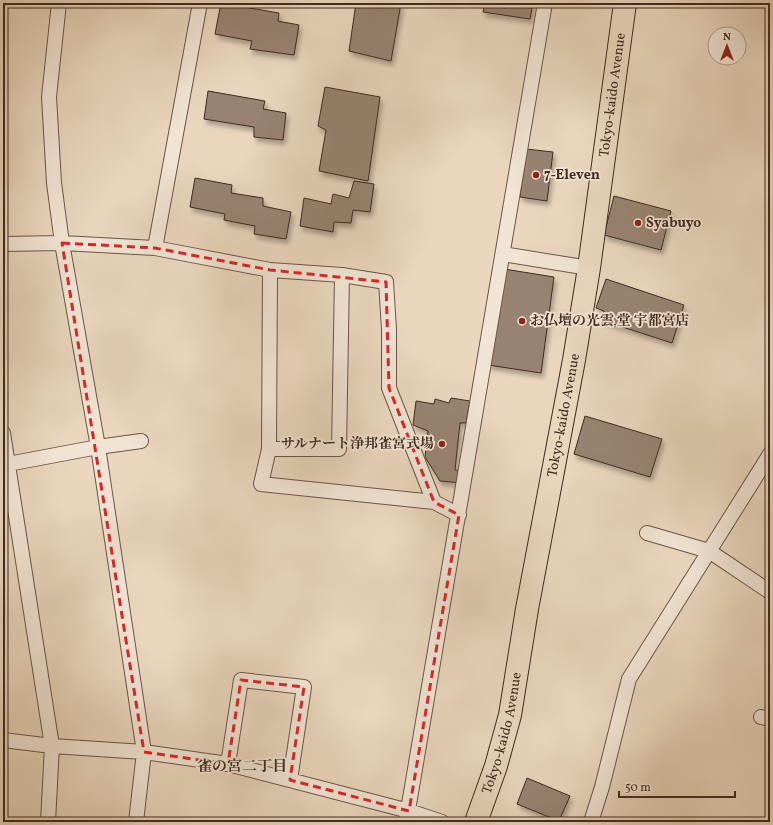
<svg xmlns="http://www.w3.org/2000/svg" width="773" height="825" font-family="Vollkorn,'Noto Serif JP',serif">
<defs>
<filter id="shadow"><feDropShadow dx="2.5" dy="4.5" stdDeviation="2" flood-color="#0004"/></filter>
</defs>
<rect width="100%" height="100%" fill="#e9d6bd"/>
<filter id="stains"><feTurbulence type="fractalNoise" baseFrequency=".005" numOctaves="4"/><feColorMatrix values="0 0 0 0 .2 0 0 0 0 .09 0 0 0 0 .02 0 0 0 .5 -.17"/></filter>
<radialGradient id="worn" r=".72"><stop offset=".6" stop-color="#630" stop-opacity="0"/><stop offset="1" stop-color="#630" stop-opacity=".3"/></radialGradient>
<path fill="#988372" stroke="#412a20" filter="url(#shadow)" d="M221 3 279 13 278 21 299 25 294 55 250 49 252 41 215 34Z
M356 3H401L391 61 349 51Z
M485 3H533L530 19 483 12Z
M325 87 380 97 368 181 319 171 326 130 318 126Z
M208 91 265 101 263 109 286 113 283 140 254 137V127L204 119Z
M526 149 553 152 547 201 520 197Z
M195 178 232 185 231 193 263 198V206L291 212 286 239 254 234 255 226 224 220 225 214 190 207Z
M354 181 374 184 370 212 353 210 351 223 334 222 333 232 300 226 304 198 331 204 333 194 349 198Z
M614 196 671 211 661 250 604 235Z
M504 269 554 277 541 373 488 365Z
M606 279 684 305 672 343 601 320 604 311 596 308Z
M451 398 470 401 466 423H460L455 470 464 471 462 483 440 481 425 457 428 431 413 425 416 401 434 404 435 399 449 403Z
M585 416 662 439 650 477 574 454Z
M527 778 570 796 559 821 517 804Z"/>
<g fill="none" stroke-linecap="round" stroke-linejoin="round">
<g stroke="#6b5547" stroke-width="16">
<path id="minor" d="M59 3 49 97 54 183 62 243 98 447 144 752 136 822
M3 244 62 243 155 248 200 3
M155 248 270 270 342 275 386 282 389 329V388L434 502 459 515
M503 254 589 268
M270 270 269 449 261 484 434 502
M3 433 52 746 48 822
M269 449H339L342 275
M8 464 98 447 141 441
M647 533 709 551 770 592
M761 717 770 719
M3 740 52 746 144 752 228 764 409 811 442 822
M228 764 241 680 304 687 290 780
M406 822 545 3
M591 822 602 787 629 679 770 454"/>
</g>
<g stroke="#412a20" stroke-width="24">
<g id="trunk">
<path id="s1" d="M476 822 496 766 510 715 527 609 574 360 589 268 625 3"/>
</g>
</g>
<use href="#minor" stroke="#f1e4d4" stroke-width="14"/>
<use href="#trunk" stroke="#e9d6bd" stroke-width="22"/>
</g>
<path fill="none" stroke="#d62828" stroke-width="3" stroke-dasharray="8 5" stroke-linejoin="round" d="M62 243 155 248 270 270 386 282 389 388 434 502 459 515 409 811 290 780 304 687 241 680 228 764 144 752Z"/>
<g fill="#8f2418" stroke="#f1e4d4" stroke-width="1.5">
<circle cx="536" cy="175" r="4"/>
<circle cx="638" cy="223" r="4"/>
<circle cx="522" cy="321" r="4"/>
<circle cx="442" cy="444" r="4"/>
</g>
<g text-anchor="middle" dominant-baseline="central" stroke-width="3.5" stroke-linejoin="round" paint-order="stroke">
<g font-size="14" fill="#412a20" stroke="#f1e4d4">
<text stroke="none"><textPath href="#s1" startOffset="741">Tokyo-kaido Avenue</textPath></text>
<text stroke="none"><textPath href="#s1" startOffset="417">Tokyo-kaido Avenue</textPath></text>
<text stroke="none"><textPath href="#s1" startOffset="93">Tokyo-kaido Avenue</textPath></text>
</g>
<g font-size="14" font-weight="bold" fill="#412a20" stroke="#f1e4d4" text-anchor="start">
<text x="544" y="175">7-Eleven</text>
<text x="646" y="223">Syabuyo</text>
<text x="530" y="321">お仏壇の光雲 堂 宇都宮店</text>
<text x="434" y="444" text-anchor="end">サルナート浄邦雀宮式場</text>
</g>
<g font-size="15" font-weight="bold" fill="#412a20" stroke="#f1e4d4">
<text x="242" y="767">雀の宮二丁目</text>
</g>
</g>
<rect width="773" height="825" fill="none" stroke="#e9d6bd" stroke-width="16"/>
<rect x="4" y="4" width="765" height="817" fill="none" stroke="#412a20" stroke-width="2"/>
<rect x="8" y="8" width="757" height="809" fill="none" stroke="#412a20"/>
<g transform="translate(727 46)"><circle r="19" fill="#f1e4d4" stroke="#ab9a8c"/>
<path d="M0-3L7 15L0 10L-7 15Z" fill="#8f2418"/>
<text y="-6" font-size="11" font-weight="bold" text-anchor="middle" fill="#412a20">N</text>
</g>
<path d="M619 791v6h116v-6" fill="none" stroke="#412a20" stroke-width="2"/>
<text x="625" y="791" font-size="12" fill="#412a20" stroke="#f1e4d4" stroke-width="3" paint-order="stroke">50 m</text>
<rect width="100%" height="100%" filter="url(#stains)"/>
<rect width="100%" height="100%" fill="url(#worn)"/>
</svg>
